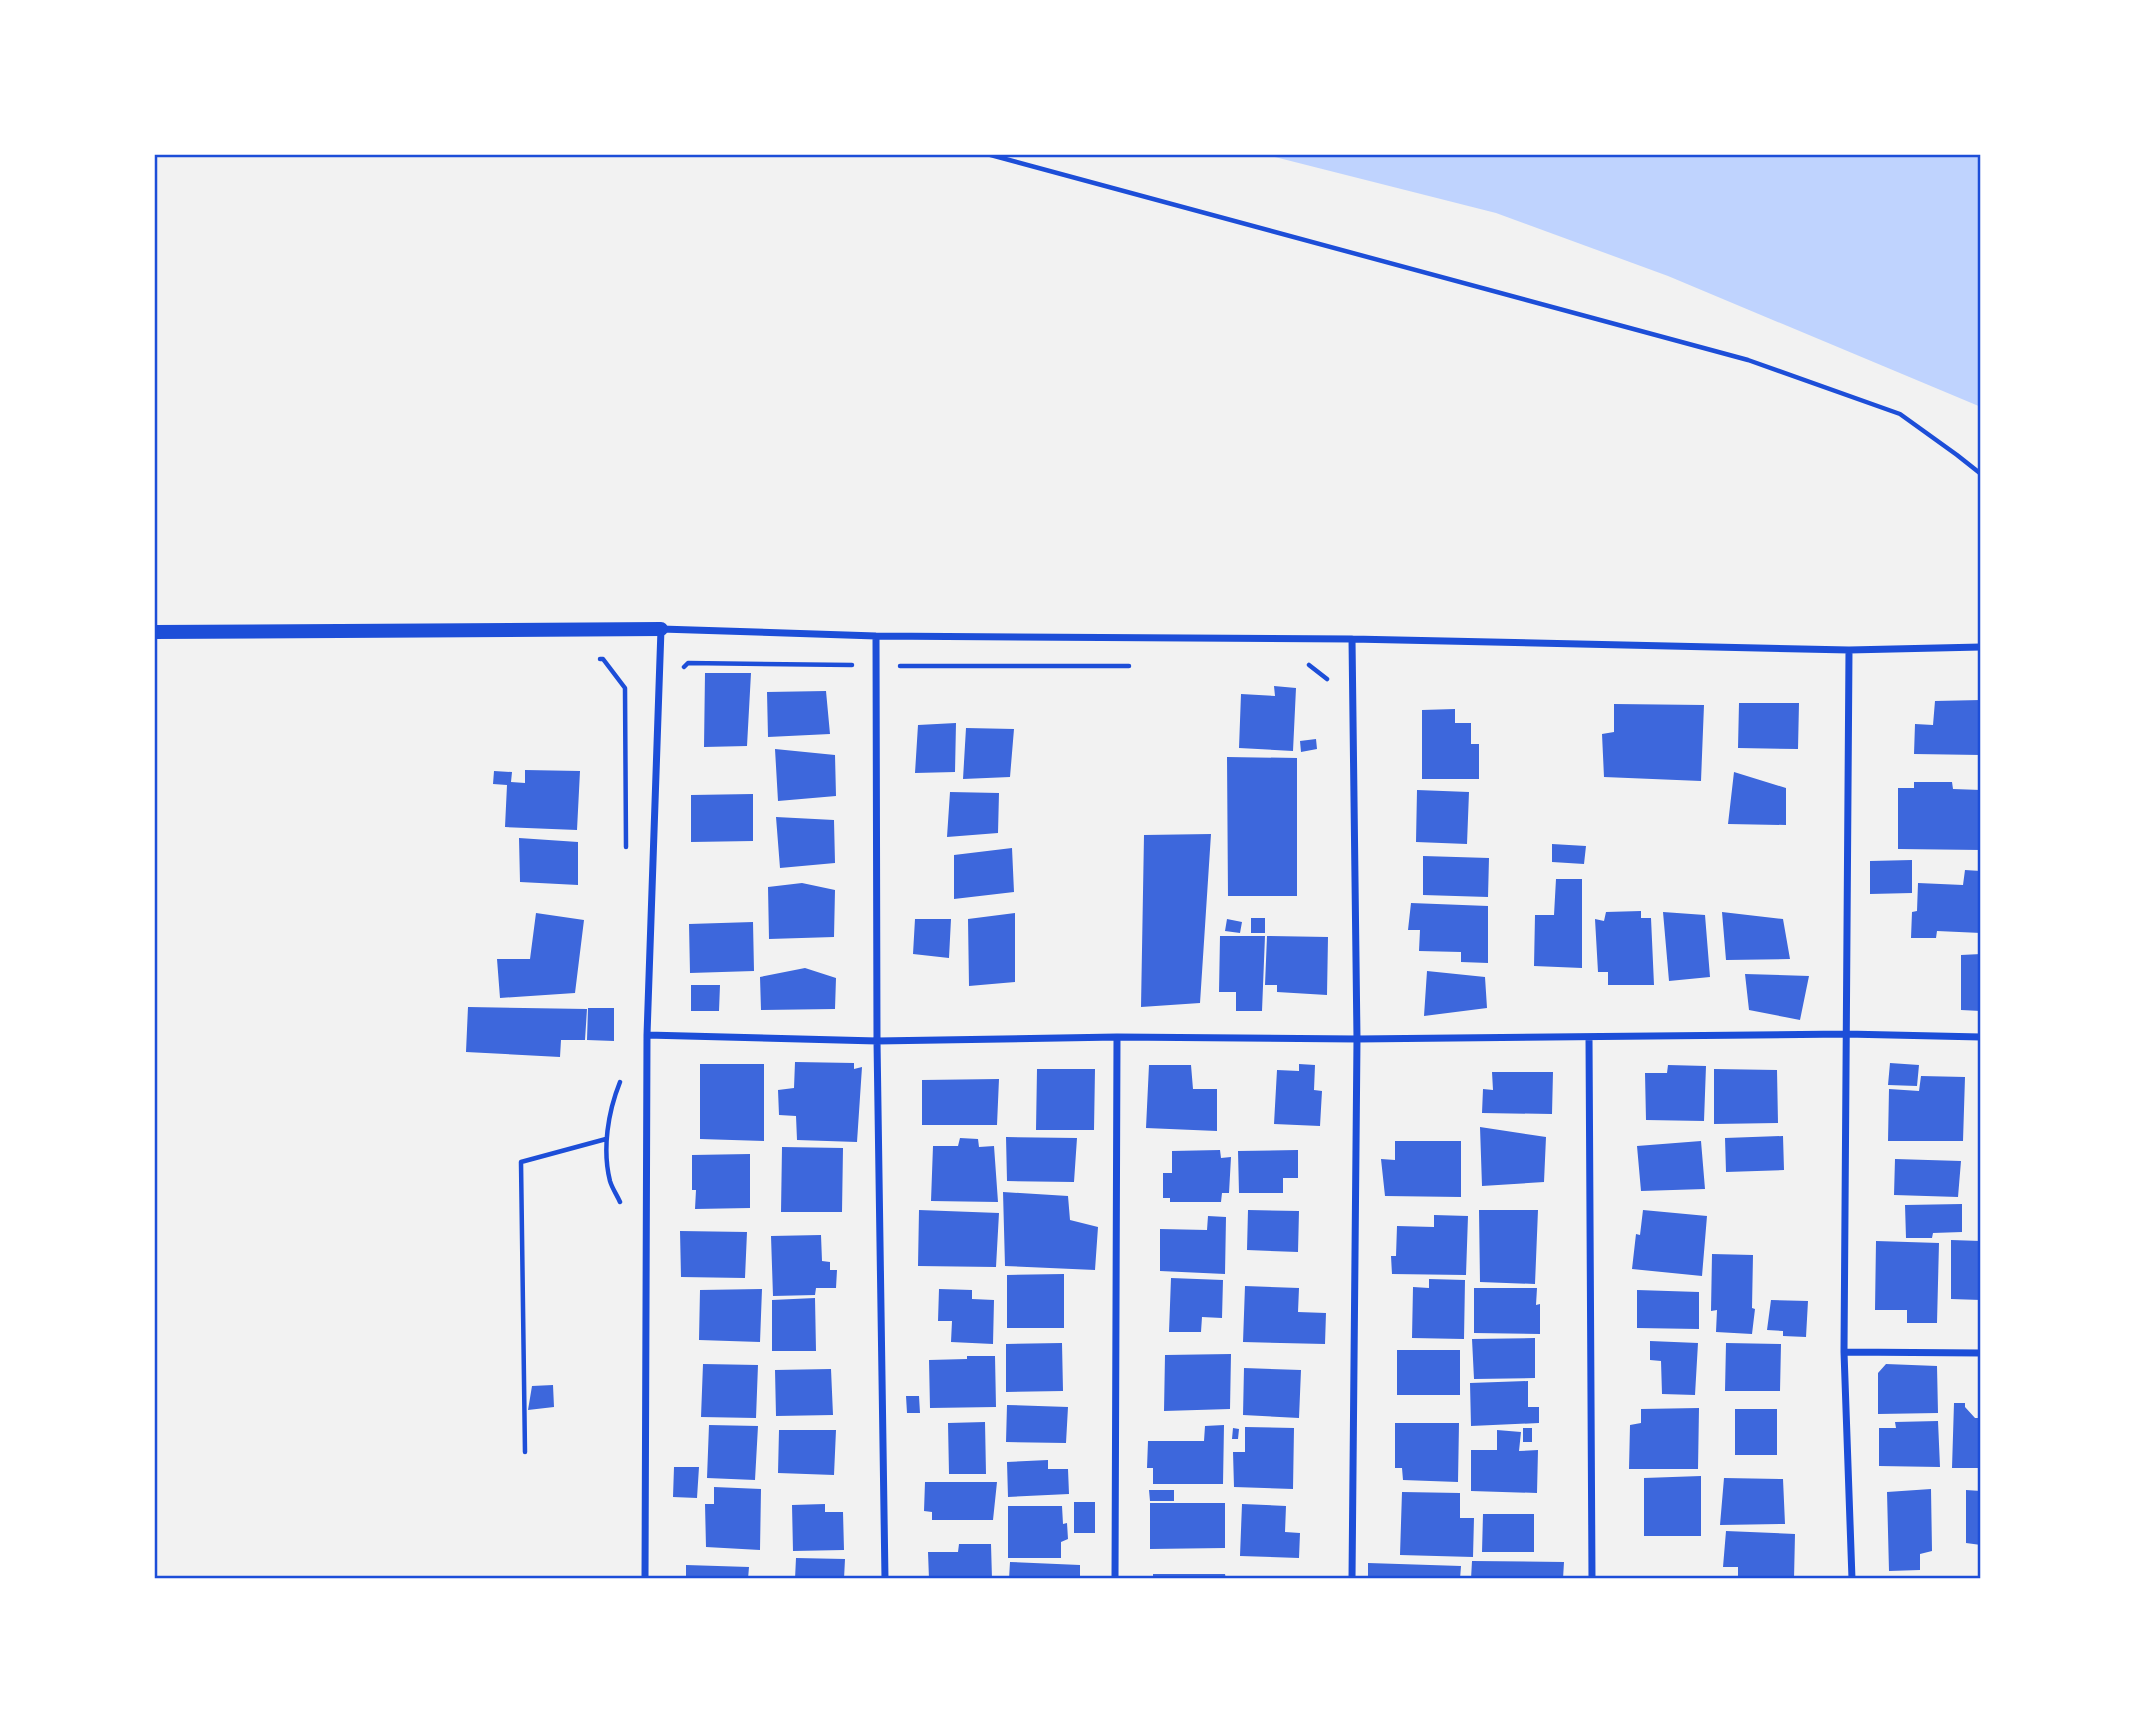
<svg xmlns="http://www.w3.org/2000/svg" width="2135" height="1733" font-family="'Work Sans',sans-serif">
<rect width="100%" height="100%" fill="#f2f2f2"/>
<path fill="#bfd3fe" d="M1263 154H1981V407L1668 276 1496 213Z"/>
<path fill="#3d67dc" d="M705 673H751L747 746 704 747Z
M1274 686 1296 688 1293 751 1239 748 1241 694 1275 696Z
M826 691 830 734 768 737 767 692Z
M1981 700V755L1914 754 1915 724 1933 725 1935 701Z
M1739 703H1799L1798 749 1738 748Z
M1614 704 1704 705 1701 781 1604 777 1602 734 1614 732Z
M1455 709V723H1471V744H1479V779H1422V710Z
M956 723 955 772 915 773 918 725Z
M966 728 1014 729 1010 777 963 779Z
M1316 739 1317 749 1301 752 1300 741Z
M775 749 835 755 836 796 778 801Z
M1227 757 1297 758V896H1228Z
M525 770 580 771 577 830 505 827 507 785 493 784 494 771 512 772 511 782 525 783Z
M1734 772 1786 788V825L1728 824Z
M1914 782H1952L1953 789 1981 790V850L1898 849V788H1914Z
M1417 790 1469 792 1467 844 1416 842Z
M950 792 999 793 998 833 947 837Z
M753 794V841L691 842V795Z
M776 817 834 820 835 863 780 868Z
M1211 834 1200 1003 1141 1007 1144 835Z
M519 838 578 842V885L520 882Z
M1552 844 1586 846 1584 864 1552 862Z
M1012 848 1014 892 954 899V855Z
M1423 856 1489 858 1488 897 1423 895Z
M1912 860V893L1870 894V861Z
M1965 870 1981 871V933L1937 931 1936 938H1911L1912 912 1917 911 1918 883 1963 885Z
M1556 879H1582V968L1534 966 1535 915H1554Z
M802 883 835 890 834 937 769 939 768 887Z
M1411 903 1488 906V963L1461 962V952L1419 951 1420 930H1408Z
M1641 911V918H1651L1654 985H1608V972H1598L1595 919 1604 921 1606 912Z
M1663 912 1705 915 1710 977 1669 981Z
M1722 912 1783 919 1790 959 1726 960Z
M536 913 584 920 575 993 500 998 497 959H530Z
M1015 913V982L969 986 968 919Z
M1251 918H1265V933H1251Z
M915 919H951L949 958 913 954Z
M1227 919 1242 922 1240 933 1225 931Z
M753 922 754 971 690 973 689 924Z
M1220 936H1265L1262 1011H1236V992H1219Z
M1267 936 1328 937 1327 995 1277 992V985H1265Z
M1981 954V1011L1961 1010V955Z
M805 968 836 978 835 1009 761 1010 760 977Z
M1427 971 1485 977 1487 1008 1424 1016Z
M1745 974 1809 976 1800 1020 1749 1010Z
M691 985H720L719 1011H691Z
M468 1007 587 1009 585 1040H561L560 1057 466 1052Z
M588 1008H614V1041L587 1040Z
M795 1062 854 1063V1069L862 1067 857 1142 797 1140 796 1116 779 1115 778 1090 794 1088Z
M1890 1063 1919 1065 1917 1086 1888 1085Z
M700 1064H764V1141L700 1139Z
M1299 1064 1315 1065 1314 1090 1322 1091 1320 1126 1274 1124 1277 1070 1299 1071Z
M1149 1065H1191L1193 1089H1217V1131L1146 1128Z
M1668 1065 1706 1066 1704 1121 1646 1120 1645 1073H1667Z
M1037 1069H1095L1094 1130H1036Z
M1714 1069 1777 1070 1778 1123 1714 1124Z
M1492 1072H1553L1552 1114 1482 1113 1483 1089 1493 1090Z
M1921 1076 1965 1077 1963 1141H1888L1889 1089 1919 1091Z
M999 1079 997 1125H922V1080Z
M1480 1127 1546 1137 1544 1182 1482 1186Z
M1783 1136 1784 1170 1726 1172 1725 1138Z
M1006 1137 1077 1138 1074 1182 1007 1181Z
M960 1138 978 1139 979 1147 994 1146 998 1202 931 1201 933 1146H958Z
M1395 1141H1461V1197L1385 1196 1381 1159 1395 1160Z
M1701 1141 1705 1189 1641 1191 1637 1146Z
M782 1147 843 1148 842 1212H781Z
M1220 1150 1221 1158 1231 1157 1229 1193H1222L1221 1202H1170V1198H1163V1173H1172V1151Z
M1298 1150V1178H1283V1193H1239L1238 1151Z
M750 1154V1208L695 1209 696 1190H692V1155Z
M1895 1159 1961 1161 1958 1197 1894 1195Z
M1003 1192 1068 1196 1070 1220 1098 1227 1095 1270 1005 1266Z
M1962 1204V1232L1933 1233 1932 1238H1906L1905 1205Z
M919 1210 999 1213 996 1267 918 1266Z
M1248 1210 1299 1211 1298 1252 1247 1250Z
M1479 1210H1538L1535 1284 1480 1282Z
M1643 1210 1707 1216 1702 1276 1632 1269 1636 1234 1640 1235Z
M1434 1215 1468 1216 1466 1275 1392 1274 1391 1256H1396L1397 1226 1434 1227Z
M1208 1216 1226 1217 1225 1274 1160 1271V1229L1207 1230Z
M680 1231 747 1232 745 1278 681 1277Z
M821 1235 822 1261 830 1262V1270H837L836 1288H816L815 1295 773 1296 771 1236Z
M1951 1240 1981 1241V1300L1951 1299Z
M1876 1241 1939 1243 1937 1323H1907V1310H1875Z
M1712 1254 1753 1255 1752 1308 1755 1309 1752 1334 1716 1332 1717 1310 1711 1311Z
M1064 1274V1328H1007V1275Z
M1171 1278 1223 1280 1222 1318 1202 1317 1201 1332H1169Z
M1429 1279 1465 1280 1464 1339 1412 1338 1413 1287 1429 1288Z
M1245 1286 1299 1288 1298 1312 1326 1313 1325 1344 1243 1342Z
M1474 1288H1537L1536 1305 1540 1304V1334L1474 1333Z
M762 1289 760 1342 699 1340 700 1290Z
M939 1289 972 1290V1299L994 1300 993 1344 951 1342 952 1321H938Z
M1637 1290 1699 1292V1329L1637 1328Z
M815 1298 816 1351H772V1300Z
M1771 1300 1808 1301 1806 1337 1783 1336V1331L1767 1330Z
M1535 1338V1378L1474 1379 1472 1339Z
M1650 1341 1698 1343 1695 1395 1662 1394 1661 1361 1650 1360Z
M1062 1343 1063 1391 1006 1392V1344Z
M1726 1343 1781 1344 1780 1391H1725Z
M1397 1350H1460V1395H1397Z
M1231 1354 1230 1409 1164 1411 1165 1355Z
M967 1356H995L996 1407 930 1408 929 1360 967 1359Z
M703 1364 758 1365 756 1418 701 1417Z
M1886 1364 1937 1366 1938 1413 1878 1414V1373Z
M1244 1368 1301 1370 1299 1418 1243 1415Z
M831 1369 833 1415 776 1416 775 1370Z
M1528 1381V1407H1539V1423L1471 1426 1470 1383Z
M553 1385 554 1407 528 1410 532 1386Z
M906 1396H919L920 1413H907Z
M1954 1403H1965V1407L1975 1418H1981V1468H1952Z
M1007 1405 1068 1407 1066 1443 1006 1442Z
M1699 1408 1698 1469H1629L1630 1425 1641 1423V1409Z
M1735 1409H1777V1455H1735Z
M1938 1421 1940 1467 1879 1466V1428H1896L1895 1422Z
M985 1422 986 1474H949L948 1423Z
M1395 1423H1459L1458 1482 1403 1480 1402 1468H1395Z
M709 1425 758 1426 755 1480 707 1478Z
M1224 1425 1223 1484H1153V1468H1147L1148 1441H1204L1205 1426Z
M1245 1427 1294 1428 1293 1489 1234 1487 1233 1452H1245Z
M1233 1428 1239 1429 1238 1439H1232Z
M1523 1428H1532V1442H1523Z
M779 1430H836L834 1475 778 1473Z
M1497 1430 1521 1432 1519 1451 1538 1450 1537 1493 1471 1491V1450H1497Z
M1048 1460V1469H1068L1069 1494 1008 1497 1007 1462Z
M674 1467H699L697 1498 673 1497Z
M1701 1476V1536H1644V1478Z
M1724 1478 1783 1479 1785 1524 1720 1525Z
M925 1482H997L993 1520H932V1512L924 1511Z
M714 1487 761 1489 760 1550 706 1547 705 1504H714Z
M1931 1489 1932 1551 1920 1554V1570L1889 1571 1887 1492Z
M1149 1490H1174V1501H1150Z
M1966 1490 1981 1491V1545L1966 1543Z
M1402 1492 1460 1493V1518H1474L1473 1557 1400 1555Z
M1074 1502H1095V1533H1074Z
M1150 1503H1225V1548L1150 1549Z
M825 1504V1512H843L844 1550 793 1551 792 1505Z
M1242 1504 1286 1506 1285 1532 1300 1533 1299 1558 1240 1556Z
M1008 1506H1062L1063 1524 1067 1523 1068 1539 1061 1542V1558H1008Z
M1483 1514H1534V1552H1482Z
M1726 1531 1795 1534 1794 1579H1738V1567H1723Z
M959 1544H991L992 1579H929L928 1552H958Z
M796 1558 845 1559 844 1579H795Z
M1472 1561 1564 1562 1563 1579H1471Z
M1010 1562 1080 1565V1579H1009Z
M1368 1563 1461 1566 1460 1579H1368Z
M686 1565 749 1567 748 1579H686Z
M1153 1574H1225L1226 1579H1153Z"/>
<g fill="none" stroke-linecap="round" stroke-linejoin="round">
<path stroke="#1d4ed8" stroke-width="4.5" d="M987 154 1748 360 1900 414 1957 455 1981 474
M600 659H603L625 688 626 847
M1309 665 1327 679
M900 666H1129
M684 667 688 663 852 665
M620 1202C617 1195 612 1188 610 1181 602 1149 608 1112 620 1082
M525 1452 521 1162 606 1139"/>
<path stroke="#1d4ed8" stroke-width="7" d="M876 636 877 1041 885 1579
M1849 650 1844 1352 1852 1579
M647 1035 877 1041 1117 1037 1357 1039 1846 1034 1981 1037
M1589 1037 1592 1579
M1844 1352 1981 1353
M645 1579 647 1035 661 629 876 636 1352 639 1849 650 1981 647
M1115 1579 1117 1037
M1352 1579 1357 1039 1352 639"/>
<path stroke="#1d4ed8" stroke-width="14" d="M154 632 661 629"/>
</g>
<rect width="2135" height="1733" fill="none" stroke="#ffffff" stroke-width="312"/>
<rect x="156" y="156" width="1823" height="1421" fill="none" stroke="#1d4ed8" stroke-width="2.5"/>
</svg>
